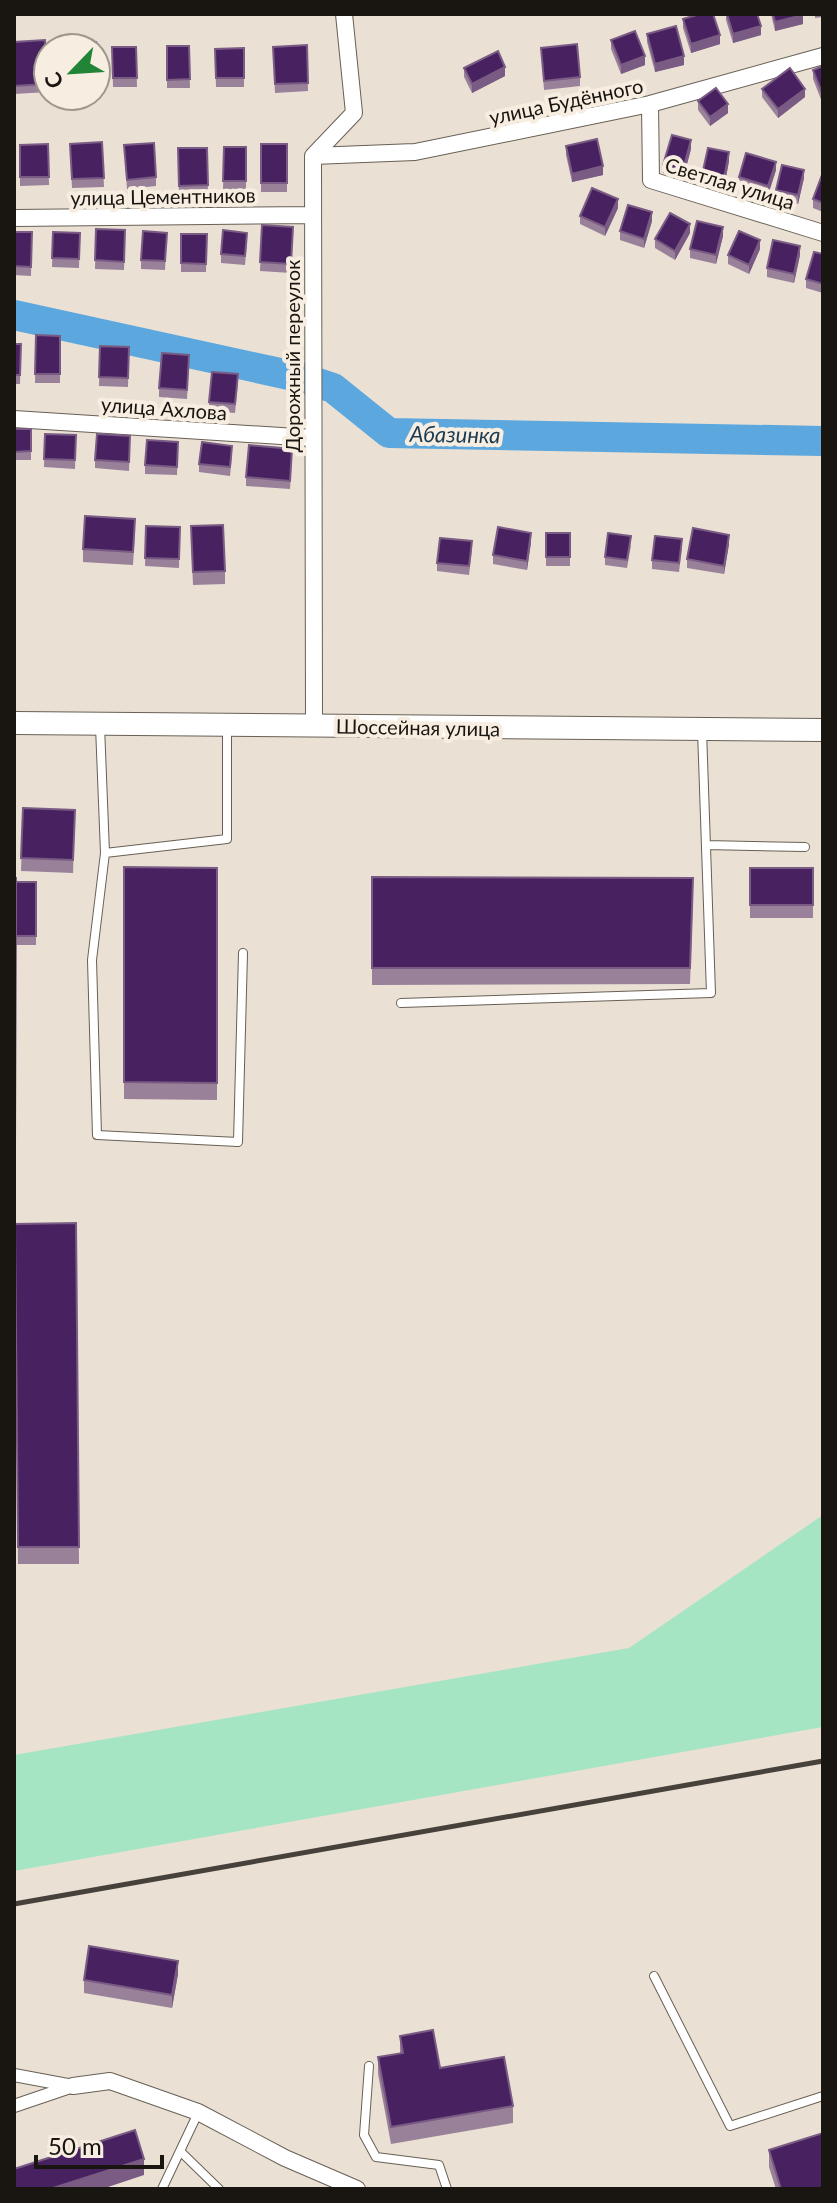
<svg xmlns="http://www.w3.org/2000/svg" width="837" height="2203" font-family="Lato,sans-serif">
<rect width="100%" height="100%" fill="#eae0d4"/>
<path fill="#a6e5c4" d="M823 1515V1727L14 1871V1755L629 1648Z"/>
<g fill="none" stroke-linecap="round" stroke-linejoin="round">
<path stroke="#5ca7de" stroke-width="30" d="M14 315 303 378 333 388 389 433 823 441"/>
<g stroke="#686055" stroke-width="10">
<path id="service" d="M227 725V839L105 853 92 960 97 1135 238 1142 243 953
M100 726 105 853
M706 845 805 847
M401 1003 711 993 702 730
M654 1976 730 2126 823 2096
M369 2066 364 2135 376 2157 439 2165 447 2189
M180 2151 219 2189
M162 2189 198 2113"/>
</g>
<g stroke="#686055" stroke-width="14">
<path id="pedestrian" d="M14 2075 73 2086
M14 2106 73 2086"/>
</g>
<g stroke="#686055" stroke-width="18">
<path id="minor" d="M650 104 651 180 823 233
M313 156 415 152 650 104 823 56
M14 218 313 215
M14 419 312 438
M314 715 313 156 354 113 344 14
M73 2086 110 2081 198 2112 285 2158 357 2189"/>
</g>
<g stroke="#686055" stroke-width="24">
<path id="secondary" d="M14 723 823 730"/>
</g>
<use href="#service" stroke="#fff" stroke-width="8"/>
<use href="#pedestrian" stroke="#fff" stroke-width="12"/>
<use href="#minor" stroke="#fff" stroke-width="16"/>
<use href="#secondary" stroke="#fff" stroke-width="22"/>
<path stroke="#46413b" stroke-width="5" d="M14 1904 823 1761"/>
</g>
<path fill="#99819a" d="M726 14H757L761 35 733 43 726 20Z
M771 14H802L803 24 775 31Z
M815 14H823V17L815 18Z
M683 19 720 44 691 53 683 28Z
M647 34 684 65 655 72 647 42Z
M611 40 645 65 621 74 611 49Z
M14 42 48 84V92L14 94Z
M307 45 308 91 275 93 273 47Z
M167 46H189L190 88H167Z
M112 47H136L137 87H113Z
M244 48V87H216L215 49Z
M541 48 580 77V86L544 90Z
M823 66V102H822L813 79V70Z
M464 68 505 76 472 93 464 77Z
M762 89 805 97 778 118 762 97Z
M698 101 728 113 710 126 698 110Z
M102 142 104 187 72 188 70 144Z
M48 144 49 185 20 186V145Z
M261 144H287V192H261Z
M124 145 156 177V186L127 189Z
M566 146 603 175 572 182 566 155Z
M224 147H246V190H223Z
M178 148H207L208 194H179Z
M691 149 683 179 663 173V165Z
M729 161 724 188 702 184V175Z
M776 170 768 195 739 186V177Z
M823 176V212L813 208V199Z
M804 178 798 204 776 199V190Z
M618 208 605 236 580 224V216Z
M652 221 644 248 620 240V231Z
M262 225 293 227 291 273 260 271Z
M96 229 125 230 124 270 95 269Z
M14 232H32L31 276 14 275Z
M53 232 80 233 79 268 52 267Z
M167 233 165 270 141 269V260Z
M690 233 675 260 655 248V239Z
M181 234H207L206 272H181Z
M723 236 716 264 690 258V249Z
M247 242 245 265 221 263V254Z
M760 249 749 274 728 264V255Z
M823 254V293L806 288V279Z
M800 255 794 283 767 277V268Z
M36 335 60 336V383H35Z
M14 344H21L20 384H14Z
M100 346 129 347 128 387 99 386Z
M189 364 187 399 159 397V388Z
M238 383 235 413 209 411V402Z
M14 429H31V460H14Z
M45 434 76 435 75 469 44 467Z
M130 436 129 471 95 468V460Z
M178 450 177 475 145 474V465Z
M232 455 230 476 199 472V464Z
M292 458 290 489 246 486V477Z
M146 526 180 527 179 568 145 566Z
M135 532 133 565 83 562V549Z
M546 533H570V566H546Z
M191 539 225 571V584L193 585Z
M531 542 527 570 493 564V555Z
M729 544 724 574 687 568V559Z
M631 545 627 568 605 565V557Z
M682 548 679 572 652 569V560Z
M472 550 469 575 437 571V563Z
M23 808 75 810 73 873 21 871Z
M124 867 217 868V1100L124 1099Z
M750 868H813V918H750Z
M372 877 693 895 690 984 372 985Z
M14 878 16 882H36V945H16L15 1162H14V919H16V912H14Z
M76 1223 79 1564H18L15 1224Z
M178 1974 172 2008 84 1993V1980Z
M400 2036 440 2068 513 2106V2123L391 2144 378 2074V2057L400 2054Z
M769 2150 823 2189H776L769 2167Z"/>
<path fill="#795b83" d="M803 15V24L775 31V22Z
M761 26V35L733 43V34Z
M720 35V44L691 53V44Z
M645 56V65L621 74V65Z
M684 56V65L655 72V64Z
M505 67V76L472 93V84Z
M805 89V97L778 118V109Z
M728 104V113L710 126V117Z
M691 140V149L683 179V170Z
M729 152V161L724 188V179Z
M776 162V170L768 195V186Z
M603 166V175L572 182V174Z
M804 170V178L798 204V195Z
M618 199V208L605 236V227Z
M652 212V221L644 248V239Z
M690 224V233L675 260V251Z
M723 227V236L716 264V255Z
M760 240V249L749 274V265Z
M800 246V255L794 283V274Z
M531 533V542L527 570V561Z
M729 535V544L724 574V566Z
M178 1961V1974L172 2008V1995Z
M144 2159V2175L102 2189H50Z"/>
<path fill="#482260" stroke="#795b83" stroke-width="2" d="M700 14H713L720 35 691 44 683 19Z
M727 14H757L761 26 733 34Z
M773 14H802L803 15 775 22Z
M676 26 684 56 655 64 647 34Z
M635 31 645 56 621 65 611 40Z
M45 40 48 84 14 86V42Z
M67 41 96 42 95 48H66Z
M577 44 580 77 544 81 541 48Z
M307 45 308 83 275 84 273 47Z
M167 46H189L190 79 167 80Z
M112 47H136L137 78H113Z
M244 48V78H216L215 49Z
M498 51 505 67 472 84 464 68Z
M823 66V93H822L813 70Z
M790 68 805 89 778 109 762 89Z
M716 88 728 104 710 117 698 101Z
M672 135 691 140 683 170 663 165Z
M597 139 603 166 572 174 566 146Z
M102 142 104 178 72 179 70 144Z
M154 143 156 177 127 180 124 145Z
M48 144 49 177H20V145Z
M261 144H287V183H261Z
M224 147H246V181H223Z
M178 148H207L208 185 179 186Z
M708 148 729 152 724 179 702 175Z
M746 153 776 162 768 186 739 177Z
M782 165 804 170 798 195 776 190Z
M822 175 823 176V203L813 199Z
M592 188 618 199 605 227 580 216Z
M628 205 652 212 644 239 620 231Z
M670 213 690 224 675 251 655 239Z
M697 221 723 227 716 255 690 249Z
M262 225 293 227 291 264 260 262Z
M96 229 125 230 124 262 95 260Z
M223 230 247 233 245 256 221 254Z
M143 231 167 233 165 261 141 260Z
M739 231 760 240 749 265 728 255Z
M14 232H32L31 267 14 266Z
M53 232 80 233 79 259 52 258Z
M181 234H207L206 264 181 263Z
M773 240 800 246 794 274 767 268Z
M814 252 823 254V284L806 279Z
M36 335 60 336V374H35Z
M14 344H21L20 375H14Z
M100 346 129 347 128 378 99 377Z
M162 353 189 355 187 390 159 388Z
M212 372 238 374 235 404 209 402Z
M14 429H31V451L14 452Z
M45 434 76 435 75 460 44 459Z
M97 434 130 436 129 462 95 460Z
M147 440 178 442 177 467 145 465Z
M202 442 232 446 230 467 199 464Z
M249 445 292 449 290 481 246 477Z
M85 516 135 519 133 552 83 549Z
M223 525 225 571 193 572 191 526Z
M146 526 180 527 179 559 145 558Z
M498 527 531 533 527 561 493 555Z
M693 528 729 535 724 566 687 559Z
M546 533H570V557H546Z
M608 533 631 536 627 560 605 557Z
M655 536 682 539 679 563 652 560Z
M440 538 472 541 469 566 437 563Z
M23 808 75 810 73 860 21 858Z
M124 867 217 868V1083L124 1082Z
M750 868H813V905H750Z
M372 877 693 878 690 968H372Z
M14 878H16V899H14Z
M16 882H36V936H16Z
M14 919H16L15 1145H14Z
M76 1223 79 1547H18L15 1224Z
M89 1946 178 1961 172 1995 84 1980Z
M433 2030 440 2068 504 2057 513 2106 391 2127 378 2057 403 2053 400 2036Z
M135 2130 144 2159 50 2189H14V2169Z
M823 2133V2189H781L769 2150Z"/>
<g text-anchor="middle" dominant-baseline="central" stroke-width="8" stroke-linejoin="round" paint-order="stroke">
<g font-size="20" fill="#191511" stroke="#f7eee1">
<text transform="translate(566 101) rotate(-12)">улица Будённого</text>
<text transform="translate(730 183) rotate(17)">Светлая улица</text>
<text transform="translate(163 196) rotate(-1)">улица Цементников</text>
<text transform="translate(292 356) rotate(-90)">Дорожный переулок</text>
<text transform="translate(164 408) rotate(4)">улица Ахлова</text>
<text transform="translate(418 727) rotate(1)">Шоссейная улица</text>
</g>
<g font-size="22" font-style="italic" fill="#1b3b53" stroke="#f7eee1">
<text transform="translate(455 434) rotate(1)">Абазинка</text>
</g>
</g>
<rect width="837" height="2203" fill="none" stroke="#191511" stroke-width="32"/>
<g transform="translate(72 72) rotate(245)"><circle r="38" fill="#f7eee1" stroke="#9e978e" stroke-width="2"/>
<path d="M0-6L14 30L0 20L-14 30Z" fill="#228437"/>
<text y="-12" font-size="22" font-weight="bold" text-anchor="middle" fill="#191511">С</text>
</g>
<path d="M36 2155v12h126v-12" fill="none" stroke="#191511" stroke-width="4"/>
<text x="48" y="2155" font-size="24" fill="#191511" stroke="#f7eee1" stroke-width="6" paint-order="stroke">50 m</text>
</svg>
